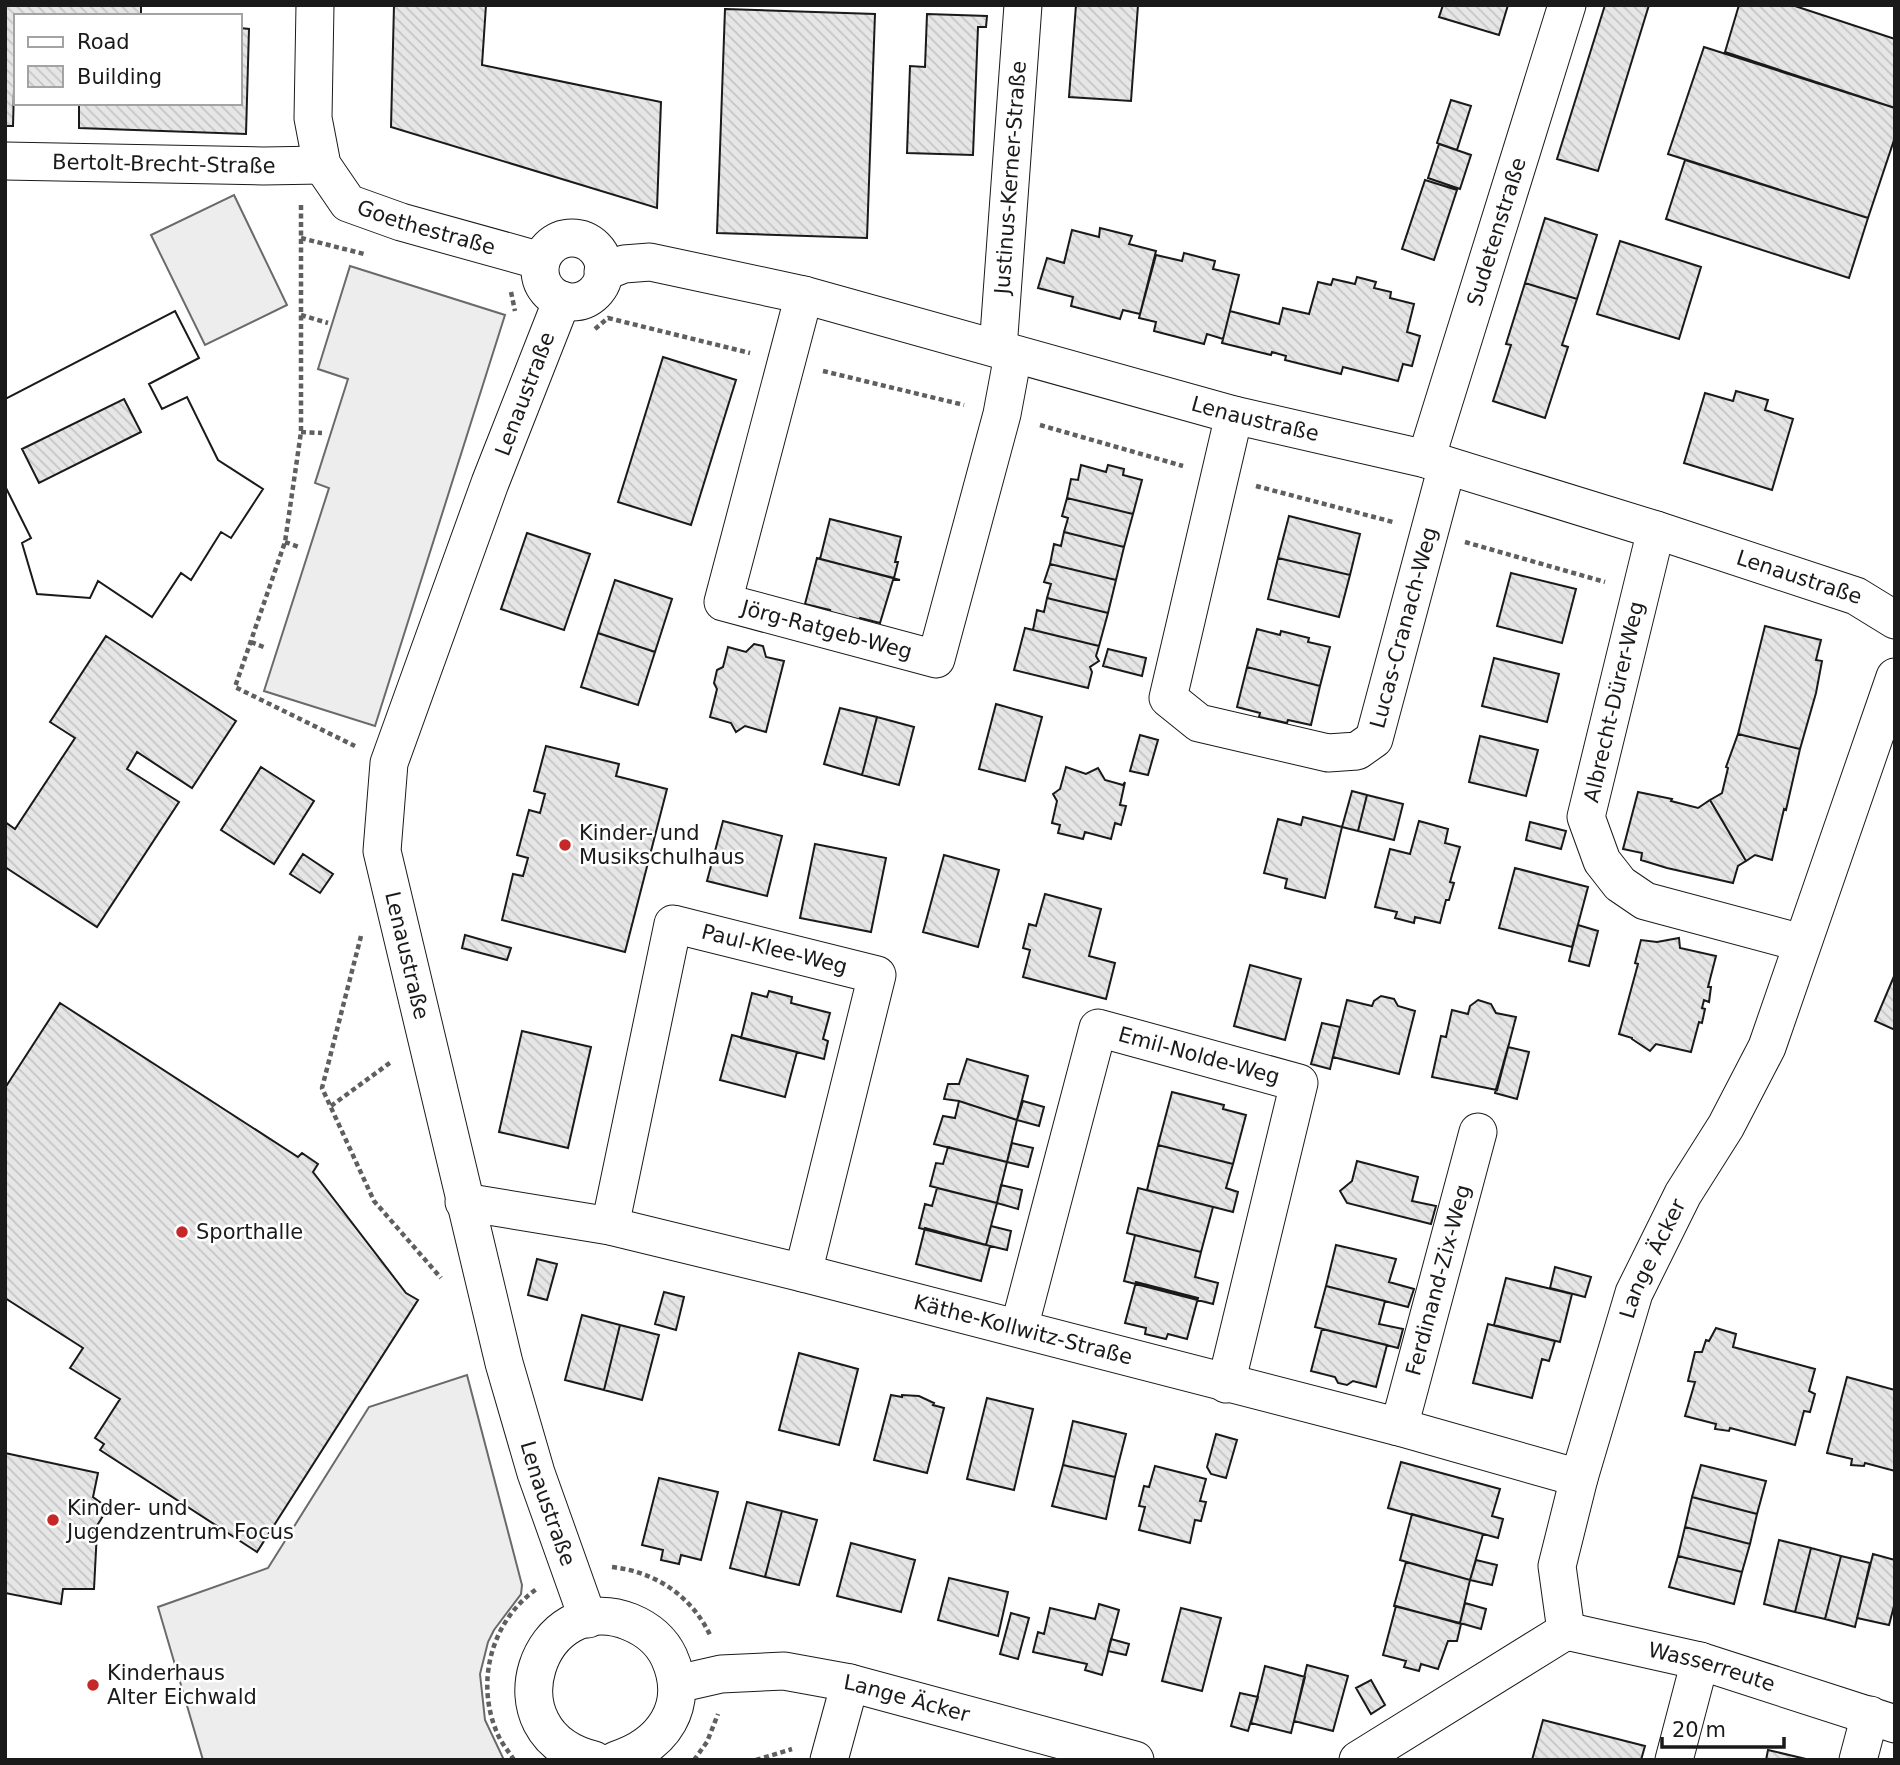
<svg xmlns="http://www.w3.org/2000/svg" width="1900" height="1765" font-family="'DejaVu Sans',sans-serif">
<defs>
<pattern id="building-back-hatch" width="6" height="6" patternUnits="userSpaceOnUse" patternTransform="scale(1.75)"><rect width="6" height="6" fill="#e6e6e6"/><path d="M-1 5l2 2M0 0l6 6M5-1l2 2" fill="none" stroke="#c5c5c5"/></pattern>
</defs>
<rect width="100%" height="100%" fill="#fff"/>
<path fill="#ededed" stroke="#6a6a6a" stroke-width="2" d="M234 195 287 305 205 345 151 235Z
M350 266 505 315 375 726 264 691 329 488 315 483 348 379 318 369Z
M467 1375 522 1585 521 1594 494 1630 488 1642 480 1674 485 1720 504 1760H203L158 1607 268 1568 369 1407Z"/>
<path fill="url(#building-back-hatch)" stroke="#1a1a1a" stroke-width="2" fill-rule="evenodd" d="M5 5H141V16H16L13 126H5Z
M394 5H486L482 65 661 102 657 208 391 127Z
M1076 5H1138L1131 101 1069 97Z
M1443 5H1508L1499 35 1439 17Z
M1605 5H1649L1598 171 1557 159Z
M1739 5H1792L1895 39V108L1725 52Z
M725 9 875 14 867 238 717 233Z
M927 14 987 16 986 27H978L973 155 907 153 910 66 925 67Z
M240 28 249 29 246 134 79 128V103H240Z
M1704 47 1895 108V137L1868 218 1668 154Z
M1451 100 1471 106 1457 150 1437 143Z
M1439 144 1471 155 1460 189 1428 178Z
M1685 160 1868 218 1849 278 1666 219Z
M1425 180 1457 190 1434 260 1402 249Z
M1545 218 1597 235 1577 299 1525 283Z
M1100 228 1132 236 1129 244 1156 251 1140 314 1123 310 1120 319 1071 306 1073 297 1038 288 1047 258 1064 263 1072 230 1099 237Z
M1620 241 1701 267 1679 339 1597 314Z
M1184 253 1215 261 1213 269 1239 275 1223 339 1207 334 1204 344 1154 331 1156 322 1139 318 1156 255 1182 261Z
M1357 277 1376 282 1374 288 1391 292 1390 298 1414 304 1407 332 1420 336 1412 366 1403 364 1398 381 1343 367 1341 374 1285 360 1286 356 1272 352 1271 355 1222 343 1230 311 1279 324 1283 308 1309 314 1318 282 1331 285 1333 279 1355 284Z
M1525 283 1577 299 1562 345 1568 347 1545 418 1493 401 1511 345 1506 344Z
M175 311 199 358 149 384 162 409 187 397 218 460 263 489 231 538 221 532 191 580 181 573 152 617 98 581 90 598 37 594 22 543 31 538 5 486V399ZM124 399 141 432 39 483 22 449Z
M175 311 199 358 149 384 162 409 187 397 218 460 263 489 231 538 221 532 191 580 181 573 152 617 98 581 90 598 37 594 22 543 31 538 5 486V399Z
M663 357 736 380 691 525 618 502Z
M1736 391 1768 400 1765 410 1793 419 1772 490 1684 463 1705 393 1733 401Z
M1081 465 1106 472 1108 465 1124 469 1123 475 1142 480 1133 514 1067 498 1071 479 1078 480Z
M1067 498 1133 514 1124 547 1064 532 1068 518 1062 516Z
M1289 516 1360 534 1350 575 1278 558Z
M830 519 901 537 895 562H898L894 578 820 559Z
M1064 532 1124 547 1116 580 1050 564 1054 544 1061 546Z
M527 533 590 554 564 630 501 609Z
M817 558 900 580H893L880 623 860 618 859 621 829 613 830 610 805 604Z
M1278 558 1350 575 1339 617 1268 599Z
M1050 564 1116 580 1108 613 1047 598 1051 584 1044 582Z
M1511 573 1576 589 1562 643 1497 626Z
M615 580 672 599 655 652 598 633Z
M1047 598 1108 613 1099 646 1033 630 1037 610 1044 612Z
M1765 626 1821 640 1816 660 1822 661 1816 693 1800 749 1738 734Z
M1025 628 1099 646 1096 656 1099 661 1090 667 1092 672 1088 688 1014 670Z
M1257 629 1280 635 1281 631 1309 638 1308 642 1330 647 1320 686 1247 667Z
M598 633 655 652 638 705 581 687Z
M106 636 236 721 192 788 137 752 127 769 179 802 97 927 5 867V822L15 829 75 738 50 722Z
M754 644 763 646 766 657 784 661 766 732 745 726 736 732 731 723 710 717 717 689 714 683 717 670 723 667 728 647 746 652Z
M1108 649 1146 658 1142 676 1103 666Z
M1494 658 1559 674 1547 722 1482 706Z
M1247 667 1320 686 1311 725 1288 720 1287 723 1259 717 1260 713 1237 707Z
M996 704 1042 717 1025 781 979 769Z
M840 708 877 717 862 775 824 764Z
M877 717 914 727 899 785 862 775Z
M1738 734 1800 749 1786 810 1784 809 1772 860 1755 855 1746 861 1710 800 1722 793 1728 768 1726 767Z
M1140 735 1158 740 1148 775 1130 771Z
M1480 736 1538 750 1526 796 1469 782Z
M546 746 619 764 616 776 667 789 625 952 502 920 513 874 523 876 528 858 517 855 529 810 540 813 545 794 534 791Z
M261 767 314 801 274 864 221 830Z
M1066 767 1086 774 1098 768 1105 780 1123 785 1125 782 1120 805 1126 806 1121 825 1115 823 1111 839 1085 832 1083 839 1058 833 1060 825 1052 823 1057 801 1053 794 1060 789Z
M1352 791 1367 795 1358 831 1342 827Z
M1638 792 1672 799 1671 801 1698 808 1710 800 1746 861 1738 866 1733 883 1667 868 1641 860 1642 853 1623 849Z
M1367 795 1403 804 1394 840 1358 831Z
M1303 817 1342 827 1325 898 1285 888 1287 879 1264 873 1278 819 1301 825Z
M723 821 782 836 767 896 707 881Z
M1419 821 1448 829 1445 843 1460 847 1450 882 1454 883 1449 900H1446L1440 923 1415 917 1414 923 1395 918 1397 912 1375 907 1390 849 1410 854Z
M1530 822 1566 831 1561 849 1526 840Z
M815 844 886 858 871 932 800 918Z
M303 854 333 874 320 893 290 874Z
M944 855 999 870 978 947 923 932Z
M1515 868 1588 887 1572 947 1499 928Z
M1045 894 1101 909 1089 956 1115 963 1106 999 1023 977 1030 950 1023 948 1029 924 1036 926Z
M1578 925 1598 931 1589 966 1569 961Z
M465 935 511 948 507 960 462 948Z
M1679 938 1680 948 1716 956 1708 987H1711L1709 1002 1704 1000 1702 1008 1705 1009 1702 1023 1699 1022 1691 1052 1656 1044 1650 1051 1632 1039V1038L1619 1034 1638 964 1635 963 1641 940 1657 942Z
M1250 965 1301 979 1285 1040 1234 1026Z
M1895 974V1030L1875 1021Z
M769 991 792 997 791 1003 830 1013 823 1039 828 1041 824 1059 741 1038 752 993 767 997Z
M1381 996 1394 999 1398 1006 1415 1011 1399 1074 1333 1057 1347 1000 1372 1006 1374 1001Z
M1478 1000 1491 1004 1496 1013 1516 1017 1497 1090 1432 1077 1441 1036 1446 1037 1452 1010 1468 1014 1470 1006Z
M60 1003 298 1157 302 1153 318 1164 313 1172 406 1293 418 1300 257 1552 100 1450 104 1444 95 1438 120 1399 70 1368 83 1348 5 1298V1088Z
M1322 1023 1340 1027 1330 1069 1311 1064Z
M522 1031 591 1047 568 1148 499 1132Z
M732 1035 797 1052 785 1097 720 1080Z
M1508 1047 1529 1052 1517 1099 1495 1093Z
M967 1059 1028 1076 1017 1120 959 1101 944 1099 948 1084H959Z
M1172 1092 1224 1105 1223 1109 1246 1115 1233 1164 1158 1145Z
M959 1101 1017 1120 1007 1162 934 1144 943 1116 955 1118Z
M1023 1101 1044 1107 1039 1126 1017 1120Z
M1012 1143 1033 1148 1028 1167 1007 1162Z
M1158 1145 1233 1164 1226 1188 1238 1192 1233 1212 1147 1190Z
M948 1147 1007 1162 997 1203 930 1186 936 1163 943 1164Z
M1357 1161 1418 1177 1412 1201 1436 1206 1431 1224 1347 1203 1340 1191 1352 1181Z
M1001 1185 1022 1190 1018 1209 997 1203Z
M937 1188 997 1203 986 1245 919 1228 925 1204 932 1206Z
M1138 1188 1213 1207 1201 1252 1127 1233Z
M991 1226 1011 1231 1007 1250 986 1245Z
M925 1228 990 1246 981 1281 916 1264Z
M1135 1235 1201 1252 1195 1277 1218 1283 1213 1304 1124 1281Z
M1336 1245 1396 1259 1389 1282 1414 1289 1408 1307 1326 1286Z
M537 1259 557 1264 547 1300 528 1295Z
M1555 1267 1591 1277 1585 1297 1550 1288Z
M1506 1278 1572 1294 1560 1342 1494 1325Z
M1136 1282 1198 1298 1187 1339 1168 1334 1166 1339 1145 1334 1146 1328 1125 1323Z
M1326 1286 1385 1301 1379 1324 1403 1329 1398 1348 1315 1327Z
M664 1292 684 1297 676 1330 655 1324Z
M582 1315 620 1325 604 1390 565 1380Z
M1488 1324 1555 1341 1549 1361 1542 1359 1532 1398 1473 1383Z
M620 1325 659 1335 642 1400 604 1390Z
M1716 1328 1736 1334 1733 1347 1815 1369 1809 1391 1815 1394 1810 1412 1804 1411 1795 1445 1730 1428 1729 1431 1715 1429 1716 1424 1685 1416 1695 1382 1688 1381 1695 1352H1702L1706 1340 1709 1341Z
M1322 1329 1387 1345 1376 1387 1353 1381 1347 1385 1338 1383 1335 1377 1311 1371Z
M799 1353 858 1369 839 1445 779 1430Z
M1847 1377 1895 1390V1471L1865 1463 1864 1466 1851 1465 1852 1459 1827 1453Z
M891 1395 902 1397V1395L919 1396 934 1403 933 1405 944 1408 927 1473 874 1460Z
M987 1398 1033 1409 1014 1490 967 1479Z
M1073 1421 1126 1434 1115 1477 1063 1465Z
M1216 1434 1237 1440 1226 1478 1211 1474 1207 1467Z
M5 1453 98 1473 93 1497 108 1508 93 1532 97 1531 94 1589H63L61 1604 5 1593Z
M1401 1462 1500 1489 1492 1516 1503 1519 1498 1538 1388 1508Z
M1063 1465 1115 1477 1106 1519 1052 1506Z
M1701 1465 1766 1481 1757 1514 1692 1497Z
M1155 1466 1206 1479 1200 1501 1206 1502 1201 1521 1195 1520 1190 1543 1139 1530 1145 1507 1139 1506 1144 1486 1149 1487Z
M659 1478 718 1492 701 1560 681 1555 679 1564 661 1560 663 1550 642 1545Z
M1692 1497 1757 1514 1750 1544 1685 1527Z
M747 1502 782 1511 765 1577 730 1568Z
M782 1511 817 1520 799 1585 765 1577Z
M1412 1514 1483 1534 1470 1580 1400 1560Z
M1685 1527 1750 1544 1742 1572 1678 1556Z
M1779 1540 1811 1548 1795 1612 1764 1604Z
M851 1543 915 1560 901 1612 837 1596Z
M1811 1548 1841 1556 1825 1619 1795 1612Z
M1873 1554 1895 1560V1602L1889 1625 1857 1618Z
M1678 1556 1742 1572 1734 1604 1669 1587Z
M1841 1556 1870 1563 1855 1627 1825 1619Z
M1476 1560 1497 1565 1492 1585 1470 1580Z
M1406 1562 1470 1580 1460 1623 1394 1606Z
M949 1578 1008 1592 998 1636 938 1620Z
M1465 1603 1486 1609 1481 1629 1460 1623Z
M1099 1604 1119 1610 1102 1675 1085 1670 1087 1664 1033 1652 1038 1632 1044 1634 1050 1608 1095 1619Z
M1396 1606 1461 1624 1457 1641H1448L1438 1669 1421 1664 1419 1671 1404 1667 1406 1661 1383 1655Z
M1181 1608 1221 1618 1202 1691 1162 1681Z
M1011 1613 1029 1618 1018 1659 1000 1654Z
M1111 1639 1129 1644 1126 1655 1108 1651Z
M1307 1665 1348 1676 1333 1731 1294 1721Z
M1265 1666 1305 1677 1291 1733 1251 1723Z
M1371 1680 1385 1705 1371 1714 1356 1688Z
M1240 1693 1258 1697 1248 1731 1231 1726Z
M1543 1720 1645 1746 1641 1760H1532Z
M1768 1750 1806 1759 1766 1760Z"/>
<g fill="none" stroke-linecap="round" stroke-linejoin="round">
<g stroke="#1a1a1a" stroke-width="39">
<g id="street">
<path id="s1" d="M315 5 313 118 322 165 348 203 401 222 541 261"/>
<path id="s2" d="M5 161 263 166 322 165"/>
<circle cx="572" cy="270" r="32"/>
<path id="s3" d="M603 272 624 264 650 262 804 295 1234 415 1426 459 1656 530 1856 596 1895 620"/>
<path id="s4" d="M804 295 723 602 936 659 1002 414 1013 355"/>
<path id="s5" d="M562 300 490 483 389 763 382 851 504 1363 536 1473 588 1619"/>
<path id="s6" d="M998 349 1023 5"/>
<path id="s7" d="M1234 415 1168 698 1199 723 1328 753 1357 751 1374 739 1447 466"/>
<path id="s8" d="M1426 459 1567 5"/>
<path d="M1656 530 1586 817 1602 861 1620 884 1645 901 1802 943"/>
<path id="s9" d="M464 1202 610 1226 803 1273 1399 1427 1579 1478"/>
<path id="s10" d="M610 1226 673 924 877 975 803 1273"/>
<path id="s11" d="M1019 1328 1098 1028 1299 1083 1226 1384"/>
<path id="s12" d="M1399 1427 1478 1132"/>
<path id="s13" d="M1566 1631 1557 1566 1579 1478 1634 1293 1683 1194 1726 1126 1767 1047 1895 677"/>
<path id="s14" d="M1566 1631 1700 1661 1895 1724"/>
<path id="s15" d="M677 1684 721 1674 784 1671 850 1683 1135 1760"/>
<path d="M594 1760C486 1734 539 1585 630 1622 647 1629 661 1640 669 1657 691 1706 663 1745 616 1760"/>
<path d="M829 1760 850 1683"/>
<path d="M1358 1760 1566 1631"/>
<path d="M1674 1760 1700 1661"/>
<path d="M1858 1760 1870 1715"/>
</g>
</g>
<path stroke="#5f5f5f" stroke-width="4.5" stroke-dasharray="5 3.5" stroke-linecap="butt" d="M301 205V432L285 542 235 687 355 746
M301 238 364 254
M511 292 515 311
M301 315 328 323
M595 329 608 318 750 353
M823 371 964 405
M1040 425 1183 466
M301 432 322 433
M1256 486 1393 522
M285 542 299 547
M1465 542 1605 582
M251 642 266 648
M361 936 322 1088 374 1201 441 1278
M331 1106 391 1062
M612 1567C656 1572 692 1596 711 1637
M514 1760C509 1752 503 1745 499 1737 474 1685 490 1621 538 1588
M694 1760 707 1742 718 1714
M756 1760 792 1749"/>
<use href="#street" stroke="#fff" stroke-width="37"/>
</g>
<g fill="#c62828" stroke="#fff" stroke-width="2.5">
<circle cx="565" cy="845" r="7"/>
<circle cx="182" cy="1232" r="7"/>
<circle cx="53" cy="1520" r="7"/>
<circle cx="93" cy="1685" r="7"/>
</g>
<g text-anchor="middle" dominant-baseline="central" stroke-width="5" stroke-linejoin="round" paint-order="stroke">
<g font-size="21" fill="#1a1a1a" stroke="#fff">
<text stroke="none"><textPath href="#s2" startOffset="159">Bertolt-Brecht-Straße</textPath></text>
<text stroke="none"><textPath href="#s6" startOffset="172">Justinus-Kerner-Straße</textPath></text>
<text stroke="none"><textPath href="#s1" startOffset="289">Goethestraße</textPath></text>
<text stroke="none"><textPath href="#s8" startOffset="238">Sudetenstraße</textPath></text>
<text transform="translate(525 394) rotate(-69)">Lenaustraße</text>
<text stroke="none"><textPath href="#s3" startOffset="674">Lenaustraße</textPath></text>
<text stroke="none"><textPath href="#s3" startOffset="1241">Lenaustraße</textPath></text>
<text stroke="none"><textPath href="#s7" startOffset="628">Lucas-Cranach-Weg</textPath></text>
<text stroke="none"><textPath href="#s4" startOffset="425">Jörg-Ratgeb-Weg</textPath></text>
<text transform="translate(1614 702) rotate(-77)">Albrecht-Dürer-Weg</text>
<text stroke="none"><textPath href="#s10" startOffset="413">Paul-Klee-Weg</textPath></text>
<text stroke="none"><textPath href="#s5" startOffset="690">Lenaustraße</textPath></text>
<text stroke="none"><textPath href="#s11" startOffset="415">Emil-Nolde-Weg</textPath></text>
<text stroke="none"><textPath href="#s13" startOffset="388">Lange Äcker</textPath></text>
<text stroke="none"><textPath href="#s12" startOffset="152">Ferdinand-Zix-Weg</textPath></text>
<text stroke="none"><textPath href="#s9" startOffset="574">Käthe-Kollwitz-Straße</textPath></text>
<text stroke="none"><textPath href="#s5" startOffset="1256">Lenaustraße</textPath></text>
<text stroke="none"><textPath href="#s14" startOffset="150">Wasserreute</textPath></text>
<text stroke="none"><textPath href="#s15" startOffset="234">Lange Äcker</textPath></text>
</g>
<g font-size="21" fill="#1a1a1a" stroke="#fff" text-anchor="start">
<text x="579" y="833">Kinder- und<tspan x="579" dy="24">Musikschulhaus</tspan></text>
<text x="196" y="1232">Sporthalle</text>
<text x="67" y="1508">Kinder- und<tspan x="67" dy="24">Jugendzentrum Focus</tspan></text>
<text x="107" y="1673">Kinderhaus<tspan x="107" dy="24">Alter Eichwald</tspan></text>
</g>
</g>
<rect width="1900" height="1765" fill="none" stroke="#1a1a1a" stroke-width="14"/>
<rect x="14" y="14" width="228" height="91" fill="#ffffff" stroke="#a3a3a3" stroke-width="2"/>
<rect x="28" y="37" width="35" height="10" fill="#ffffff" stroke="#a3a3a3" stroke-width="2"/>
<text x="77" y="49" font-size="21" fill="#1a1a1a">Road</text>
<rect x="28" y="66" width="35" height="21" fill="url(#building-back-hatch)" stroke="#a3a3a3" stroke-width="2"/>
<text x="77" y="84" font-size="21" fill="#1a1a1a">Building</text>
<path d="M1662 1737v10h122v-10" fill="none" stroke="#1a1a1a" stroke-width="3.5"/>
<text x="1672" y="1737" font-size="21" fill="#1a1a1a" stroke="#ffffff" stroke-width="5" paint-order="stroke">20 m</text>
</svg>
